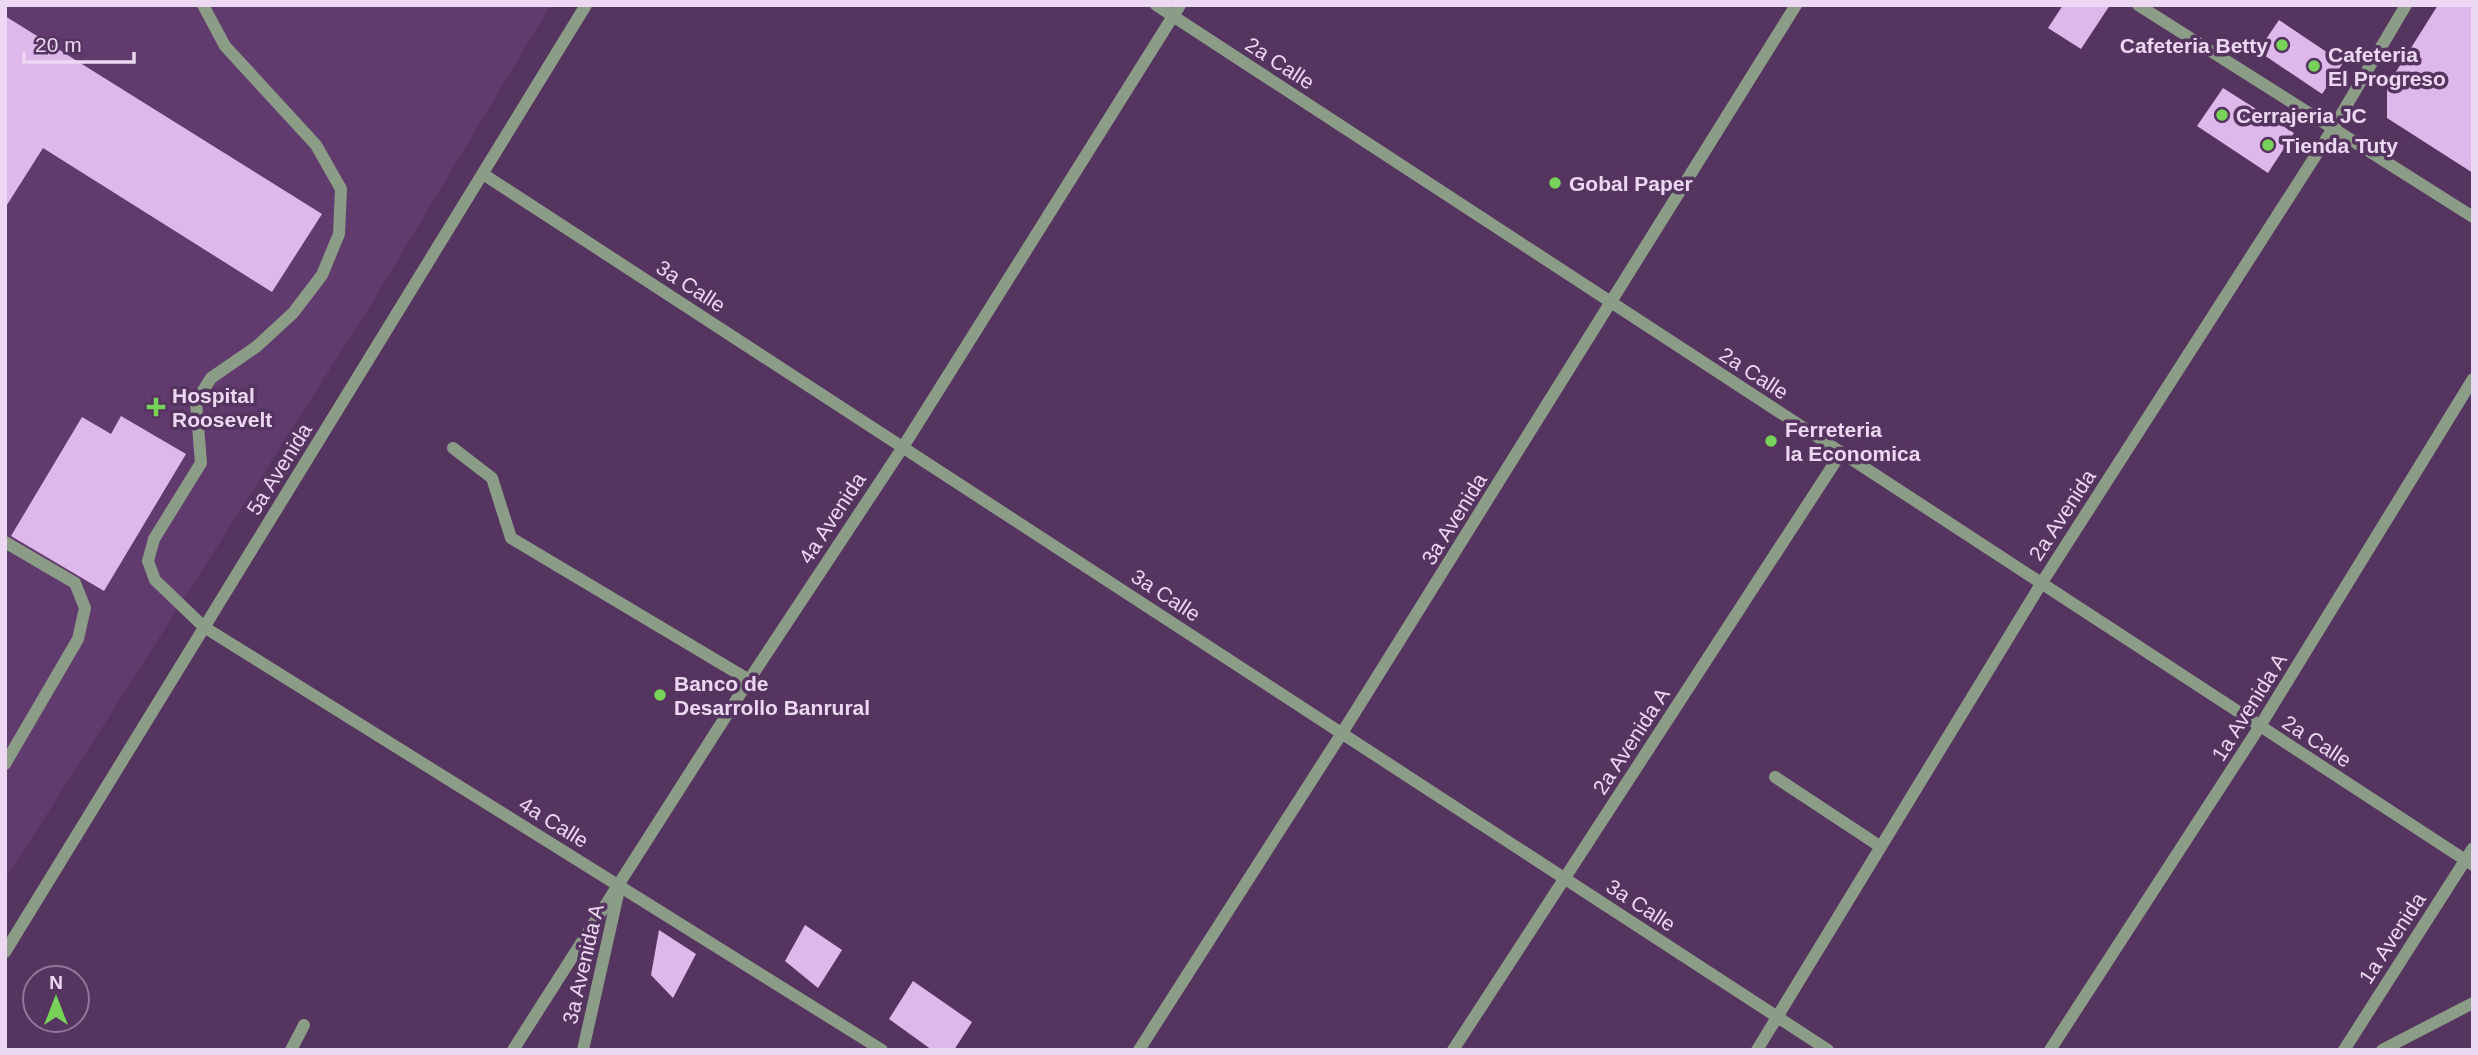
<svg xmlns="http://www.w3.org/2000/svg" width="2478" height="1055" font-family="Helvetica,sans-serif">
<rect width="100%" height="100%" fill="#55345f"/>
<path fill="#613b6d" d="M5 5H551L377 295 5 880Z"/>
<path fill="#dfb8eb" d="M2063 5H2110L2081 49 2048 28Z
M2438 5H2473V173L2387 118V86Z
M5 16 322 214 272 292 43 148 5 208Z
M2279 20 2343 63 2322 94 2258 51Z
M2223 88 2294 133 2268 173 2197 126Z
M121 416 186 454 104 591 11 536 82 417 111 434Z
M805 925 842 950 818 988 785 961Z
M659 930 696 954 673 998 651 975Z
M913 981 972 1022 954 1050H932L889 1019Z"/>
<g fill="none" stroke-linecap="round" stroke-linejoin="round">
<path stroke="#8c9d87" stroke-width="12" d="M203 5 225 46 316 145 341 189 339 234 322 275 293 313 256 347 211 378 196 402 201 463 154 539 148 561 155 580 204 627 882 1050
M1156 5 2473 865
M2138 5 2473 217
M483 174 1828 1050
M453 448 492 478 511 538 749 680
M5 542 75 583 85 608 78 639 5 764
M1775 777 1881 847
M5 952 586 5
M291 1050 304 1025
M513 1050 749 680 903 447 1180 5
M583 1050 618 894
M1139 1050 1342 733 1796 5
M1453 1050 1841 453
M1757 1050 2041 584 2332 130 2406 5
M2050 1050 2260 726 2473 379
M2344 1050 2473 848
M2382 1050 2473 1003"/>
</g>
<g fill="#78d158" stroke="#55345f" stroke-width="2.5">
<circle cx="2282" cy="45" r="7"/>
<circle cx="2314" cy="66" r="7"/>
<circle cx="2222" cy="115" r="7"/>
<circle cx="2268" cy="145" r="7"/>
<circle cx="1555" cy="183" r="7"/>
<path d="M152.5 396.5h7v7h7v7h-7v7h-7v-7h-7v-7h7z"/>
<circle cx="1771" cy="441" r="7"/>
<circle cx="660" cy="695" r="7"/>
</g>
<g text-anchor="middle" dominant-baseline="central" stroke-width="7" stroke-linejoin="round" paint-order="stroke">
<g font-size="21" font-weight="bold" fill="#ecd8f2" stroke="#55345f" text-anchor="start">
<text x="2268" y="45" text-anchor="end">Cafeteria Betty</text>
<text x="2328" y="54">Cafeteria<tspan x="2328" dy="24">El Progreso</tspan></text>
<text x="2236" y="115">Cerrajeria JC</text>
<text x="2282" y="145">Tienda Tuty</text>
<text x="1569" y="183">Gobal Paper</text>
<text x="172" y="395">Hospital<tspan x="172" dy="24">Roosevelt</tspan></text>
<text x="1785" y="429">Ferreteria<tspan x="1785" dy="24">la Economica</tspan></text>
<text x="674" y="683">Banco de<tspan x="674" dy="24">Desarrollo Banrural</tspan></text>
</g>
<g font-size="21" fill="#ecd8f2" stroke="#55345f">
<text transform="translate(1280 63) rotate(33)">2a Calle</text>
<text transform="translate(691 286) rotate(33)">3a Calle</text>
<text transform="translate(1754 373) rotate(33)">2a Calle</text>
<text transform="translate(279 469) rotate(-58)">5a Avenida</text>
<text transform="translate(2062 515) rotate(-57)">2a Avenida</text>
<text transform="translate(832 518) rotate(-57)">4a Avenida</text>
<text transform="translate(1454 519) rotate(-58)">3a Avenida</text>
<text transform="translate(1166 595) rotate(33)">3a Calle</text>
<text transform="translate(2249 707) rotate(-58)">1a Avenida A</text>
<text transform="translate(1631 741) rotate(-57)">2a Avenida A</text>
<text transform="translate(2317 741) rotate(33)">2a Calle</text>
<text transform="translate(554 822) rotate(32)">4a Calle</text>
<text transform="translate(1641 905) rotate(33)">3a Calle</text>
<text transform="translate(2392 938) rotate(-57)">1a Avenida</text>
<text transform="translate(583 964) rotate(-77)">3a Avenida A</text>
</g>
</g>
<rect width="2478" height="1055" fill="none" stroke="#ecd8f2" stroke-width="14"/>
<g transform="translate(56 999)"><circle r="33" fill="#55345f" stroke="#91769a" stroke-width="2"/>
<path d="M0-5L12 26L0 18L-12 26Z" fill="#78d158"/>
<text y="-10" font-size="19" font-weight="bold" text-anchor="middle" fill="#ecd8f2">N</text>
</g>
<path d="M24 52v10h110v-10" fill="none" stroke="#ecd8f2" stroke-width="3.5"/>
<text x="35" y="52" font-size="21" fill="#ecd8f2" stroke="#55345f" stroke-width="5" paint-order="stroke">20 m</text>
</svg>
